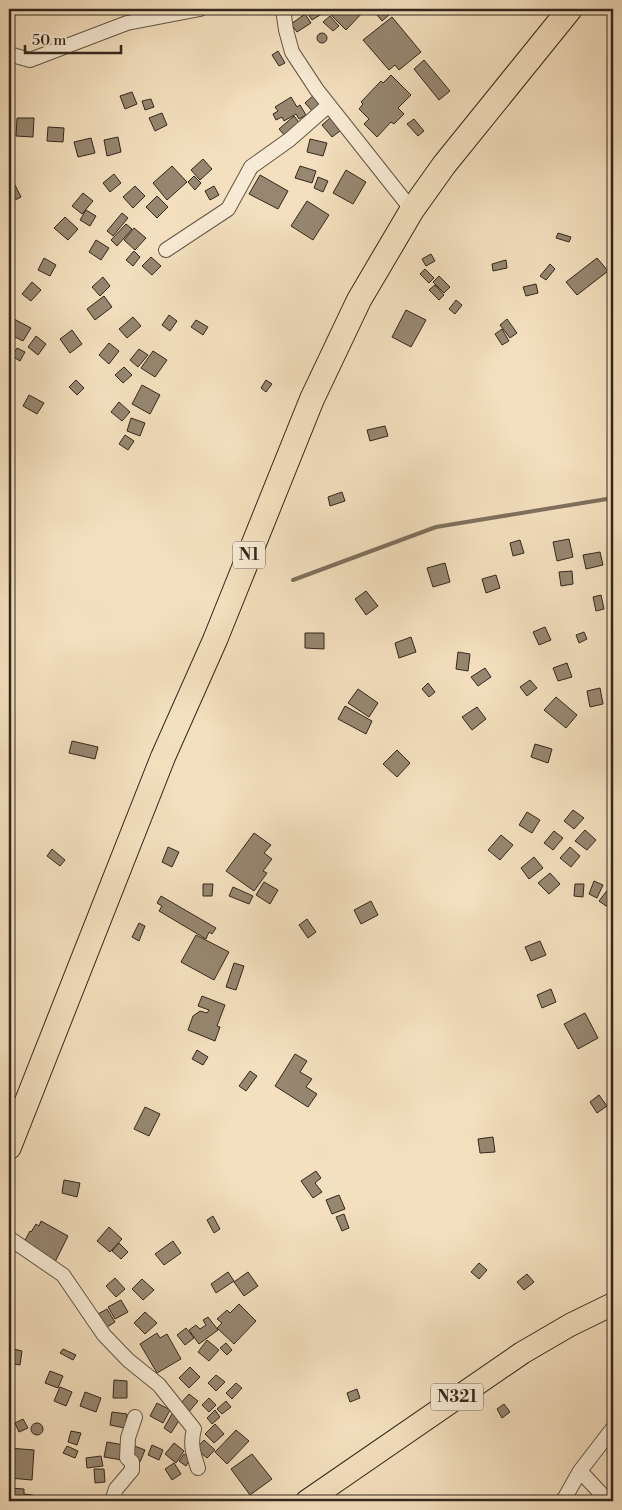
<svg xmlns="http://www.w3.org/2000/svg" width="622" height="1510" font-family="'Libre Bodoni',serif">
<rect width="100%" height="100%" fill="#f4e0bf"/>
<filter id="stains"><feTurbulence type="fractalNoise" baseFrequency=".004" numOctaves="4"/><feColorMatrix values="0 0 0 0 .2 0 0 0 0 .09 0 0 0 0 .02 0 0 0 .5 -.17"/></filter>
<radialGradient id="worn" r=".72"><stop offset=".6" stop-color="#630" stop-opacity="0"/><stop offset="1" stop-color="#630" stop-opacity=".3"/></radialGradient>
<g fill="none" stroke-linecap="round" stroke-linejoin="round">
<path stroke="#7f705d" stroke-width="4" d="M293 580 436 527 613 498"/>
</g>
<path fill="#978771" stroke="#33271c" d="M317 9H330L312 20 308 14Z
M335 9H366L346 30 330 14Z
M375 9H396L382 21 373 10Z
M305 14 311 23 297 32 291 24Z
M330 16 339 26 333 31 323 22Z
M392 17 421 52 399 70 395 65 389 70 363 40Z
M317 38a5 5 0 1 1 10 0a5 5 0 1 1-10 0Z
M278 51 285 63 279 66 272 55Z
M424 60 450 91 439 100 414 69Z
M391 75 411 95 398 108 404 114 394 124 391 122 377 137 364 124 369 119 359 109 363 104 361 102 381 81 383 83Z
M132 92 137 104 125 109 120 96Z
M315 94 324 103 314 113 305 103Z
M291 97 297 107 300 105 306 115 299 119 296 114 284 121 282 117 276 120 273 114 278 111 275 107Z
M151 99 154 107 145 110 142 101Z
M162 113 167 125 155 131 149 118Z
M294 116 302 126 287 138 279 129Z
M17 118H34L33 137 16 136Z
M330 118 340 131 332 137 322 125Z
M414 119 424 131 418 136 407 124Z
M48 127 64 128 63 142 47 141Z
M118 137 121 152 107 156 104 140Z
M91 138 95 153 78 157 74 142Z
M310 139 327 143 323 156 307 152Z
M203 159 212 169 200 180 191 170Z
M172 166 187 182 167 200 153 183Z
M300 166 316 171 312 183 295 178Z
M346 170 366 182 353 204 333 193Z
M114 174 121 183 110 192 103 183Z
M260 175 288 191 278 209 249 194Z
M194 176 201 183 195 190 188 182Z
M318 177 328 181 323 192 314 188Z
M14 183 21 197 9 203V186Z
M135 186 145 196 133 208 123 197Z
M214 186 219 195 210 200 205 191Z
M83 193 93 201 82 214 72 206Z
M157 196 168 207 157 218 146 207Z
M307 201 329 215 313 240 291 226Z
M86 210 96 216 90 226 80 220Z
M122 213 128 218 113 236 107 231Z
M65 217 78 229 68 240 54 228Z
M126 224 132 229 117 246 111 240Z
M134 228 146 238 135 250 124 240Z
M558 233 571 237 569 242 556 238Z
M96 240 109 248 101 260 89 252Z
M134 251 140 257 133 266 126 260Z
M431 254 435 261 426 266 422 259Z
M151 257 161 266 152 275 142 266Z
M44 258 56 265 50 276 38 270Z
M597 258 608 271 577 295 566 282Z
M506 260 507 268 493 271 492 264Z
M550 264 555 269 546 280 540 276Z
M425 269 434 278 429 283 420 274Z
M439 276 450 287 444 293 433 282Z
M103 277 110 286 100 296 92 287Z
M32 282 41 290 31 301 22 294Z
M536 284 538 293 526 296 523 287Z
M435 285 444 295 439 300 429 290Z
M104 296 112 307 95 320 87 309Z
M456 300 462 305 455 314 449 309Z
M406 310 426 320 411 347 392 337Z
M169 315 177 321 170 331 162 325Z
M133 317 141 326 127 338 119 329Z
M14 319 31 328 23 341 9 334V328Z
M507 319 517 333 510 338 500 325Z
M196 320 208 327 203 335 191 327Z
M502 329 509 341 502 345 495 334Z
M72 330 82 344 70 353 60 339Z
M36 336 46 344 38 355 28 347Z
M109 343 119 351 109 364 99 355Z
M17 348 25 352 20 361 12 356Z
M139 349 148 355 138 367 130 360Z
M153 351 167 360 155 377 141 368Z
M124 367 132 375 123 383 115 375Z
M76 380 84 388 77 395 69 387Z
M266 380 272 384 266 392 261 388Z
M142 385 160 395 150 414 132 404Z
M29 395 44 403 37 414 23 406Z
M119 402 130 412 122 421 111 412Z
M131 418 145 423 140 436 127 431Z
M385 426 388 436 370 441 367 430Z
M125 435 134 441 128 450 119 444Z
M342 492 345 501 330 506 328 497Z
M569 539 573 557 557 561 553 542Z
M520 540 524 553 513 556 510 543Z
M600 552 603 565 586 569 583 555Z
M445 563 450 582 433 587 427 568Z
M572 571 573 584 561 586 559 572Z
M496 575 500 588 486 593 482 579Z
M366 591 378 606 366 615 355 599Z
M601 595 604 609 596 611 593 597Z
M545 627 551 640 539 645 533 632Z
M584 632 587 639 579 643 576 635Z
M305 633H324V649L305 648Z
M411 637 416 652 399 658 395 643Z
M458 652 470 654 468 671 456 669Z
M567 663 572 677 558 681 553 668Z
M485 668 491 677 478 686 471 677Z
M530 680 537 688 527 696 520 687Z
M428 683 435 692 429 697 422 689Z
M600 688 603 704 590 707 587 691Z
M358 689 378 703 369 717 348 703Z
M556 697 577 715 566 728 544 710Z
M345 706 372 721 366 734 338 719Z
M477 707 486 719 472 730 462 717Z
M72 741 98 747 95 759 69 753Z
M535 744 552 749 548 763 531 757Z
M397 750 410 763 397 777 383 764Z
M573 810 584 818 574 829 564 821Z
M527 812 540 820 532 833 519 825Z
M585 830 596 840 587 850 575 841Z
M554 831 563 838 553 850 544 843Z
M254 833 271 845 264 853 272 859 263 871 267 873 254 891 226 871Z
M501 835 513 845 500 860 488 850Z
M168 847 179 852 172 867 162 862Z
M570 847 580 856 571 867 560 858Z
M52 849 65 860 60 866 47 856Z
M534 857 543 868 529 879 521 868Z
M550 873 560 884 549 894 538 883Z
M594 881 603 885 597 898 589 894Z
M264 882 278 890 270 904 256 895Z
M203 884H213L212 896H203Z
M575 884H584L583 897 574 896Z
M233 887 253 896 249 904 229 896Z
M609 888 613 891V898L606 906 599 901Z
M161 896 216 928 212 934 209 932 206 939 159 911 162 906 157 903Z
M371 901 378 915 361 924 354 910Z
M307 919 316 932 308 938 299 925Z
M139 923 145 926 139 941 132 937Z
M196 935 229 952 214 980 181 962Z
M540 941 546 955 531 961 525 947Z
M234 963 244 966 236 990 226 987Z
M551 989 556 1002 542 1008 537 995Z
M202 996 225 1005 217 1026 220 1027 215 1041 188 1030 193 1016 200 1011 207 1013 209 1010 198 1006Z
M585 1013 598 1038 578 1049 564 1024Z
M197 1050 208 1057 203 1065 192 1059Z
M295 1054 307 1061 300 1072 312 1079 306 1087 317 1094 308 1107 275 1086Z
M250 1071 257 1076 246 1091 239 1086Z
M599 1095 607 1106 597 1113 590 1102Z
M145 1107 160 1114 149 1136 134 1129Z
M493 1137 495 1152 480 1153 478 1139Z
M316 1171 321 1178 315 1183 322 1192 313 1198 301 1181Z
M64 1180 80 1183 77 1197 62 1193Z
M339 1195 345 1209 332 1214 326 1200Z
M344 1214 349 1228 342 1231 336 1217Z
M213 1216 220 1229 214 1233 207 1220Z
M41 1221 68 1236 55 1262 23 1244 30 1231 31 1232 36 1224 39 1226Z
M109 1227 122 1239 110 1252 97 1241Z
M173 1241 181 1253 164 1265 155 1254Z
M119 1243 128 1252 121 1259 112 1251Z
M479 1263 487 1270 479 1279 471 1272Z
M228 1272 234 1281 216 1293 211 1284Z
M248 1272 258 1286 244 1296 234 1282Z
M527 1274 534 1282 524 1290 517 1282Z
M115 1278 125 1289 116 1297 106 1286Z
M142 1279 154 1290 143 1300 132 1289Z
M121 1300 128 1312 115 1319 108 1307Z
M239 1304 256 1321 234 1344 217 1328 222 1323 217 1319 227 1310 230 1313Z
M107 1309 115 1322 104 1329 96 1315Z
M145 1312 157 1323 145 1334 134 1323Z
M208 1317 218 1330 199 1344 189 1330 196 1325 200 1329 206 1325 203 1320Z
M186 1328 194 1338 185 1345 177 1335Z
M157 1333 160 1338 167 1334 181 1359 157 1373 140 1344Z
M207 1340 219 1350 209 1361 198 1352Z
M226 1343 232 1350 227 1355 220 1348Z
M9 1348 22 1351 20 1365 9 1363Z
M63 1349 76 1355 73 1360 60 1353Z
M190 1367 200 1377 189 1388 179 1378Z
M50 1371 63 1376 58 1388 45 1383Z
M216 1375 225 1382 216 1391 208 1383Z
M114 1380 127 1381V1398H113Z
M236 1383 242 1388 232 1399 226 1393Z
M60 1387 72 1392 66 1406 54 1401Z
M357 1389 360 1398 350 1402 347 1393Z
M85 1392 101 1398 96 1412 80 1406Z
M189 1394 198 1401 188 1413 179 1405Z
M209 1398 216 1405 209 1412 202 1405Z
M226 1401 231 1407 222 1414 217 1409Z
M157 1403 170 1410 163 1423 150 1416Z
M504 1404 510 1412 502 1418 497 1409Z
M215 1410 220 1417 212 1424 207 1418Z
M112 1412 127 1414 125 1428 110 1425Z
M172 1414 180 1419 171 1433 164 1428Z
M23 1419 28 1428 19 1432 15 1423Z
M31 1429a6 6 0 1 1 12 0a6 6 0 1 1-12 0Z
M215 1424 224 1434 214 1443 205 1434Z
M236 1430 249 1441 227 1464 215 1452Z
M71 1431 81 1433 77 1445 68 1442Z
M204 1440 215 1450 207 1458 196 1449Z
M107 1442 124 1445 122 1460 104 1457Z
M174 1443 184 1451 176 1463 165 1454Z
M132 1445 145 1450 140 1462 128 1457Z
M152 1445 163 1450 159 1460 148 1455Z
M67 1446 78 1451 75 1458 63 1453Z
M9 1448 34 1450 32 1480 9 1478Z
M184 1454 191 1458 186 1466 179 1461Z
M252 1454 272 1479 250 1495 231 1469Z
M101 1456 103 1466 87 1468 86 1458Z
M174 1463 181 1474 172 1480 165 1469Z
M94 1469H104L105 1482 95 1483Z
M11 1488 24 1489V1494L33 1495 32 1498H39V1501H10Z"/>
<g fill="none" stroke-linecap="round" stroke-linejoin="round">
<g stroke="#635545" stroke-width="16">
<path id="minor" d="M283 9 286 30 292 52 317 90 412 210
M9 54 30 60 127 23 200 9
M166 250 228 209 251 167 289 140 329 105
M9 1238 63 1275 104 1335 128 1360 159 1385 194 1429C190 1444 193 1453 198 1468
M580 1471 608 1501
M112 1501 116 1489 132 1470V1462L127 1458 128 1438 135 1417
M563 1501 580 1471 613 1428"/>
</g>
<g stroke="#33271c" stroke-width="24">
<path id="primary" d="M307 1501 522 1353 570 1325 613 1304"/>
</g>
<g stroke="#33271c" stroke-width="26">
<path id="trunk" d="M9 1147 163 757 215 640 312 399 359 300 412 210 444 165 570 9"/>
</g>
<use href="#minor" stroke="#f8ebd5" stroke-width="14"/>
<use href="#primary" stroke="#f4e0bf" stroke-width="22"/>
<use href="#trunk" stroke="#f4e0bf" stroke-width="24"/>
</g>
<g text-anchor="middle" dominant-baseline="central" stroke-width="5" stroke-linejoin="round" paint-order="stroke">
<g fill="#f8ebd5" stroke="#6e6254" stroke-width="1">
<rect x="233" y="541.5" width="32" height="27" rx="4"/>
<rect x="431" y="1383.5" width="52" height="27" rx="4"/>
</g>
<g font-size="16" font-weight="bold" fill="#33271c">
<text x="249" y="555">N1</text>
<text x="457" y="1397">N321</text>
</g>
</g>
<rect width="622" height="1510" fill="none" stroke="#f4e0bf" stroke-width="30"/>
<rect x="10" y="10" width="602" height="1490" fill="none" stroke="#33271c" stroke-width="2.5"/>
<rect x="15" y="15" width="592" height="1480" fill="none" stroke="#33271c"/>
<path d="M25 45v8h96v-8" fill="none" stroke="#33271c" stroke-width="2.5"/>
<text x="32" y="45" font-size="15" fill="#33271c" stroke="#f8ebd5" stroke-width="4" paint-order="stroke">50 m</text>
<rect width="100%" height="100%" filter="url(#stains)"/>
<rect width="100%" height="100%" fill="url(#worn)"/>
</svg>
